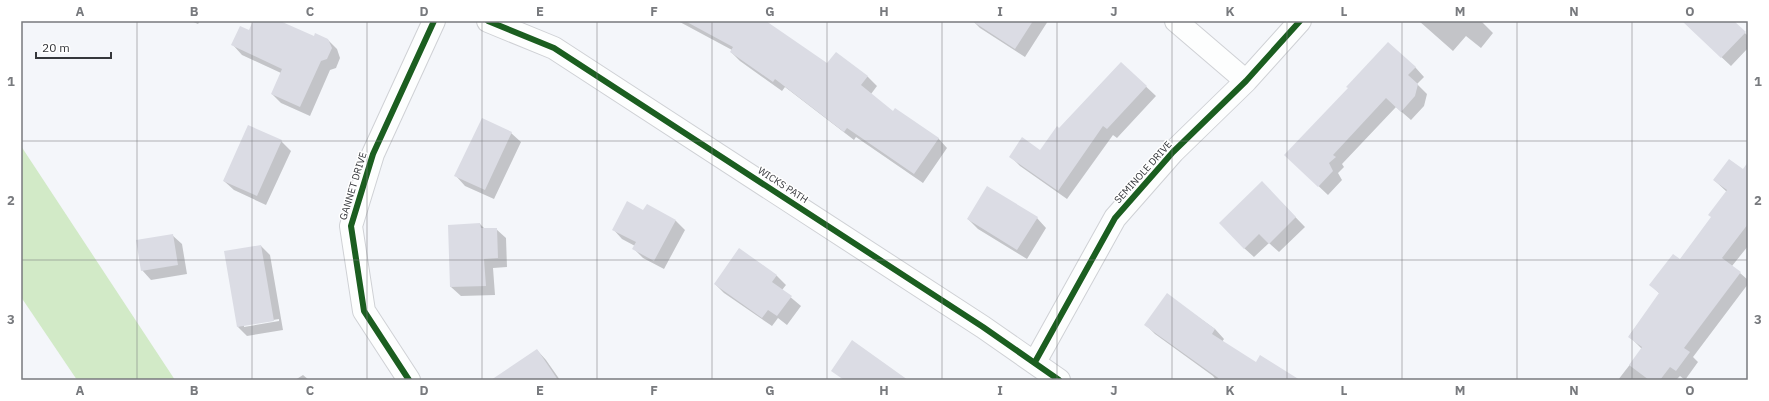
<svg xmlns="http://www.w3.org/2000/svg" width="1769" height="401" font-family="'IBM Plex Sans',sans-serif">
<rect width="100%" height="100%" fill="#f4f6fa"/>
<path fill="#d2eac7" d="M21 146 175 380H77L21 297Z"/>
<path fill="#0003" fill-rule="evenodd" d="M191 21H200L198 24Z
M254 21H278L314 37 327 39 337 49 340 58 336 68 330 70 310 116 281 103 272 94 281 73 242 55 233 45 249 32Z
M678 21H763L827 65 836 53 868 77 877 86 871 94 893 112 938 138 947 148 923 183 856 137 854 140 785 87 782 91 740 61 731 52 732 50Z
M973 21H1048L1025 57 980 28Z
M1419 21H1481L1493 33 1481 48 1466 36 1453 51Z
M1691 21H1736L1735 23 1748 36V48L1731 66 1687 25Z
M1121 63 1156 96 1117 138 1113 135 1067 199 1020 166 1010 156 1041 151 1059 129Z
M1415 67 1424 77 1417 84 1427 94 1424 106 1411 120 1396 107 1342 164 1344 167 1338 173 1342 180 1328 195 1295 164Z
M511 133 521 142 494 199 465 186 456 176Z
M281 141 291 151 266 205 234 190 224 181Z
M1748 175V246L1732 266 1748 280V284L1693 357 1698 362 1685 380 1680 376 1676 380H1618L1642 349 1629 336 1660 294 1651 285 1680 260 1712 217 1727 192 1714 180Z
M1271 192 1305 227 1279 252 1269 243 1254 257 1244 248Z
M644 212 676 221 685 230 664 269 643 258 634 249 635 246 622 239 613 229Z
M1037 218 1046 228 1027 259 978 229 968 219Z
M480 224 485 229H496L506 238 507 267 493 268 495 295 461 296 451 287Z
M172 235 182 244 187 274 151 280 142 270Z
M261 246 270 255 283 330 247 336 238 327ZM279 319V321L244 327V325Z
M739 249 777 276 786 285 782 290 801 306 787 325 778 318 772 326 724 293 715 284Z
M1167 295 1215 329 1224 339 1222 342 1256 363 1290 380H1216L1213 376 1155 334 1146 325Z
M537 350 546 360 560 380H512Z
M303 375 309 380H295Z"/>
<path fill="#dbdce4" d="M253 21H280L314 36 315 33 328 39 332 48 327 59 321 61 300 107 271 94 282 69 231 45 240 26 249 30Z
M685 21H766L827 63 836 52 868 76 861 85 893 111 895 108 939 138 914 174 847 128 844 132 775 79 773 82 730 52 733 47Z
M972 21H1033L1015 49Z
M1682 21H1734L1746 32 1721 58Z
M1388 42 1416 67 1408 75 1418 84 1415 96 1401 112 1386 98 1333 155 1336 157 1329 163 1333 171 1318 187 1284 155 1348 88 1346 87Z
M1121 62 1147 86 1107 129 1103 126 1058 191 1009 157 1022 137 1040 150 1057 126 1059 128Z
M482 118 512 132 485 190 454 176Z
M248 125 282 140 257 196 223 181Z
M1729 159 1743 169 1748 162V224L1722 258 1741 272 1684 348 1690 352 1676 371 1670 367 1660 380H1649L1629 365 1642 347 1628 337 1659 293 1649 285 1673 254 1680 259 1711 217 1708 215 1727 190 1713 180Z
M1262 181 1296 217 1269 244 1259 234 1244 249 1219 223Z
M987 186 1038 217 1017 250 967 219Z
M627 201 643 210 647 204 676 220 654 261 632 249 636 242 612 230Z
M480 223 481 228H497L498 258 484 259 486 286 450 287 448 225Z
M173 234 178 265 141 271 136 240Z
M261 245 274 321 237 327 224 251Z
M739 248 777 275 772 282 792 296 777 316 768 310 762 318 714 284Z
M1167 293 1215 329 1212 334 1256 362 1260 355 1300 380H1221L1144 325Z
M852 340 908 380H844L831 371Z
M537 349 558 380H491Z"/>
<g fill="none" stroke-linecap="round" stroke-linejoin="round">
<g stroke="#cfd1d5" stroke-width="24">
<path id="minor" d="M488 21 554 48 983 327 1059 380
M1176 21 1246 81
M1035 362 1115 218 1173 152 1246 81 1300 21
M409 380 364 311 351 226 373 154 434 21"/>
</g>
<use href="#minor" stroke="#fdfefe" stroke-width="22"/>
<g stroke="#fff" stroke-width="8">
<path id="cycleway" d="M488 21 554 48 983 327 1059 380
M1035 362 1115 218 1173 152 1246 81 1300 21
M409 380 364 311 351 226 373 154 434 21"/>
</g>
<use href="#cycleway" stroke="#1b5e20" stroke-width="6"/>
</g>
<path fill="none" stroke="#787a7e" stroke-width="1" stroke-opacity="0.55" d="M137 21V380M252 21V380M367 21V380M482 21V380M597 21V380M712 21V380M827 21V380M942 21V380M1057 21V380M1172 21V380M1287 21V380M1402 21V380M1517 21V380M1632 21V380M21 141H1748M21 260H1748"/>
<g text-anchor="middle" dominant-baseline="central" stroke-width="3" stroke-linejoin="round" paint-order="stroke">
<g font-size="10" fill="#35373b" stroke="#fff">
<text transform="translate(1143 172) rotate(-48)">SEMINOLE DRIVE</text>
<text transform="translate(783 185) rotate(33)">WICKS PATH</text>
<text transform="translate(353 186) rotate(-73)">GANNET DRIVE</text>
</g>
</g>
<rect width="1769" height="401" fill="none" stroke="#ffffff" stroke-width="44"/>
<path d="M36 52v6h75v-6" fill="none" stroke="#35373b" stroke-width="2"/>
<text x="42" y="52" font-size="12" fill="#35373b" stroke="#ffffff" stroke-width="3" paint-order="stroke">20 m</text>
<rect x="22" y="22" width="1725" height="357" fill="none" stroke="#787a7e" stroke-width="1.5"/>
<g font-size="13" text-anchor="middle" font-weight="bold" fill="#787a7e">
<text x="80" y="16">A</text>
<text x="194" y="16">B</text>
<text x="310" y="16">C</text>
<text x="424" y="16">D</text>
<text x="540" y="16">E</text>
<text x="654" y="16">F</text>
<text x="770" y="16">G</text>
<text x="884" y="16">H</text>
<text x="1000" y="16">I</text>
<text x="1114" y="16">J</text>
<text x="1230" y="16">K</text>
<text x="1344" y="16">L</text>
<text x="1460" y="16">M</text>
<text x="1574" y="16">N</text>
<text x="1690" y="16">O</text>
<text x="11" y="86">1</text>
<text x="1758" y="86">1</text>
<text x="11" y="205">2</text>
<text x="1758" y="205">2</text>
<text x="11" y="324">3</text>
<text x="1758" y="324">3</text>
<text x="80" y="395">A</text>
<text x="194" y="395">B</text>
<text x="310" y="395">C</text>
<text x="424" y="395">D</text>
<text x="540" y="395">E</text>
<text x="654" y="395">F</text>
<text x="770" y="395">G</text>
<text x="884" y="395">H</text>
<text x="1000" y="395">I</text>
<text x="1114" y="395">J</text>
<text x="1230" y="395">K</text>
<text x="1344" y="395">L</text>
<text x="1460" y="395">M</text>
<text x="1574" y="395">N</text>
<text x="1690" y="395">O</text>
</g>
</svg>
